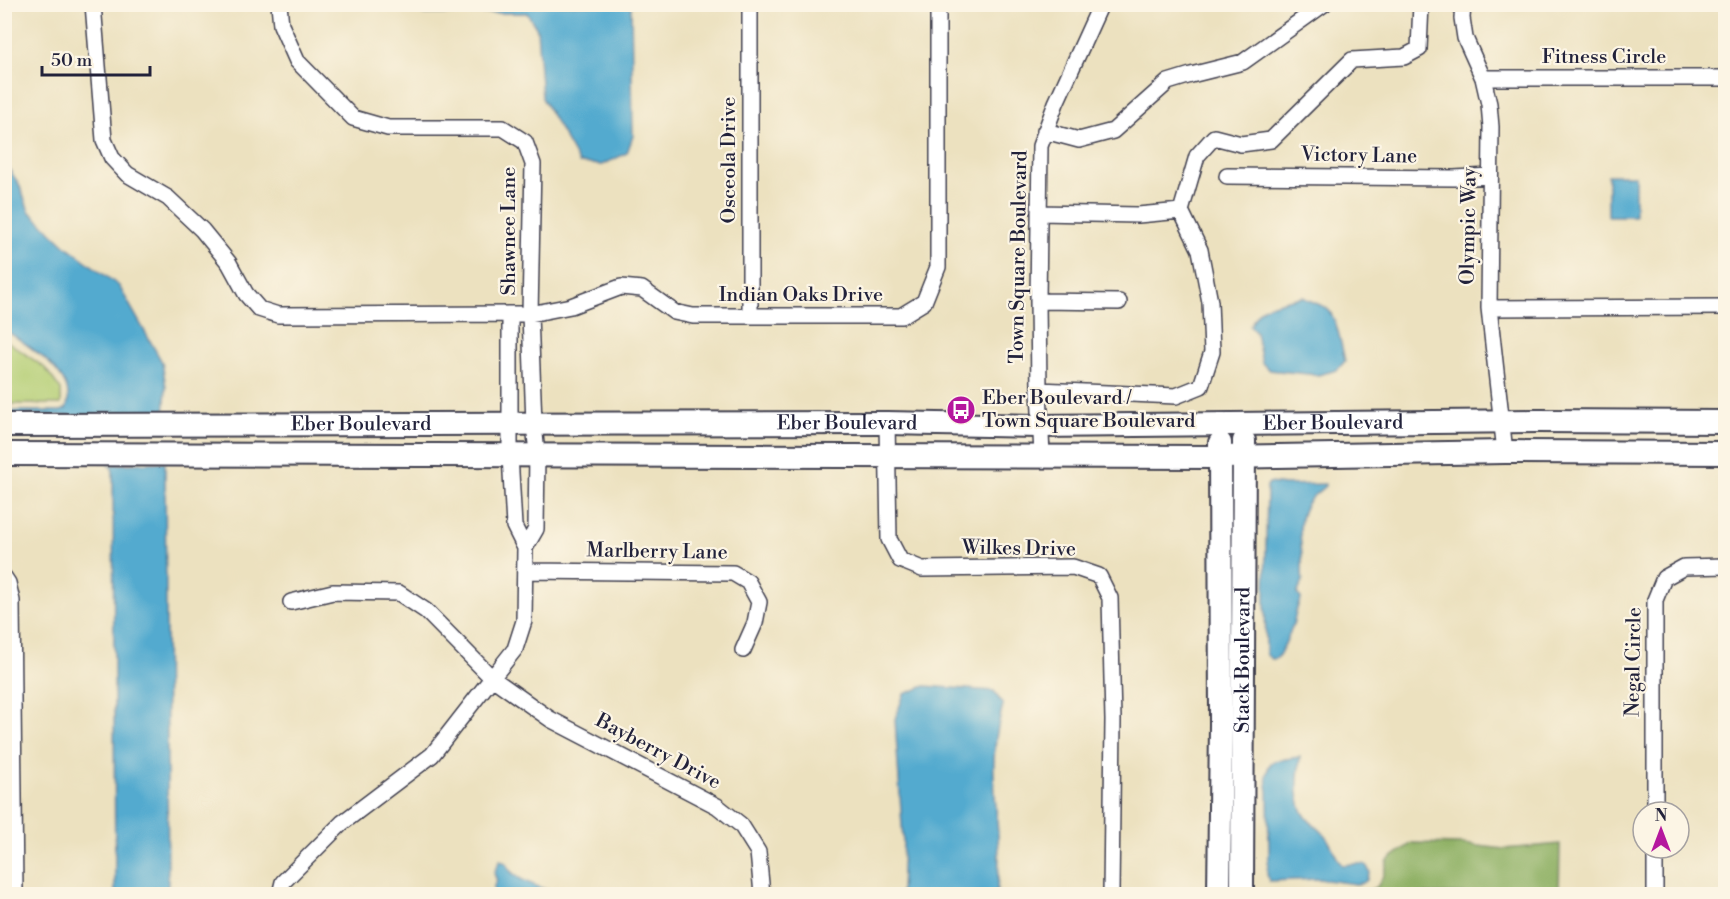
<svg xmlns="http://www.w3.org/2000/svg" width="1730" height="899" font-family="'Libre Bodoni',serif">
<rect width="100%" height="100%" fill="#fcf5e5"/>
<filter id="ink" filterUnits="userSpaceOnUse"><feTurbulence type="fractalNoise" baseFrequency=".0167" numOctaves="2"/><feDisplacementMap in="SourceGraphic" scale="12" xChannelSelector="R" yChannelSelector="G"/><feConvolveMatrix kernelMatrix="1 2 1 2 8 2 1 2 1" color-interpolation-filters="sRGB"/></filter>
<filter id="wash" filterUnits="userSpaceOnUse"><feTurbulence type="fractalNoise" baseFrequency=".008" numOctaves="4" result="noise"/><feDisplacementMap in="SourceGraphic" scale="24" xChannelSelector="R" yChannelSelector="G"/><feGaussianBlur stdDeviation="1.35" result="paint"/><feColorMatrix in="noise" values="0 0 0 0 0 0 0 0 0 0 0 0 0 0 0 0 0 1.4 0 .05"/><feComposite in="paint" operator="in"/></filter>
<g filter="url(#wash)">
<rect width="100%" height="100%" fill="#ece1bf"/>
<path fill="#b4ce73" stroke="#6b7857" stroke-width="1.5" d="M4 339 45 368 61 390V404H5Z"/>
<path fill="#8fb165" stroke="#586a50" stroke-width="1.5" d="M1412 843 1462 844 1504 849 1560 844 1559 894H1365L1370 890 1377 887 1384 874 1388 860Z"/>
<path fill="#52aacf" stroke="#3a6685" stroke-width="1.5" d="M405 5H631L633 136 627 153 602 165 579 163 542 98 537 29 527 13 424 14Z
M4 162 19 184 29 211 65 245 119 286 162 362 166 387 164 417 5 415V411H61L66 409C80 376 27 345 5 330Z
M1608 175H1635V216H1608Z
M1303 297C1310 301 1318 304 1325 307 1336 313 1342 348 1345 361L1337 370 1318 375 1269 370 1262 363 1256 333 1250 326C1259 307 1264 306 1284 301 1291 299 1296 298 1303 297Z
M165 462 168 894H115L113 472 112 468 108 465Z
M1269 483 1285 485 1325 484V486C1320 491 1313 495 1308 502 1296 519 1301 538 1302 557 1303 565 1301 573 1303 581L1297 594 1301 598V600C1295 607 1296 619 1292 627 1288 638 1284 648 1277 658L1271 659 1266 654 1265 600 1267 486Z
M925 686 994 691 1003 705C997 727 993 752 994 774 995 814 1003 855 996 894H901L903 841 895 719 904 694Z
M1300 757C1298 776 1294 801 1306 817 1310 823 1318 827 1323 833 1332 842 1334 856 1342 865 1350 865 1359 862 1366 865L1370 872 1367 880 1363 883 1356 884 1319 879 1269 881 1267 874 1269 852 1268 792 1266 776 1269 766 1274 761Z
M500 860 507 864C510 880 543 887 556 894H493L494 886 497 881 494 873Z"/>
</g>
<g filter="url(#ink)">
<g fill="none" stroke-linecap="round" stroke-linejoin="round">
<g stroke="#403f4f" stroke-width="18">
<path id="street" d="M93 4 104 140 112 158 127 174 168 198 202 230 229 263 246 294 259 309 278 315 530 314 571 306 621 287 642 289 674 312 693 316H901L924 302 938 267V4
M279 4 281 25 297 61 353 118 388 128H503L525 142 533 164 530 314 534 424 537 454 536 529 525 548
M1463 4 1462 18 1465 38 1483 78 1489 104 1491 127 1489 308 1505 452
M1483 78H1726
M1045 131 1079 140 1113 131 1168 82 1191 75 1243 62 1324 4
M1227 176 1454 178 1490 176
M1039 213 1138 215 1181 211
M1038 301 1119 302
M1489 308 1726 307
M750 316V4
M1039 390 1176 396 1201 386 1212 352 1210 302 1200 250 1181 211 1197 156 1214 137 1241 144 1271 140 1352 60 1404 57 1419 49 1421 4
M887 423 889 539 900 560 922 569 1073 567 1099 576 1110 598 1113 720 1111 894
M1042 456 1039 390 1038 301 1040 146 1056 103 1101 4
M526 571 733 573 748 582 759 602 755 623 743 650
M4 577 8 583 12 601 15 894
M291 602 333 592 399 593 426 611 492 678 515 649 524 621 525 548 514 526 510 455V314
M1655 812V600L1664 578 1684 567 1726 566
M1655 848V894
M280 894 283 882 342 823 432 755 492 678 550 719 717 806 741 825 758 852 762 894"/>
</g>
<g stroke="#403f4f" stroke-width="26">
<g id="secondary">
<path id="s1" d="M4 425 887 423 1040 426 1537 421 1726 422"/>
<path d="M4 454 1220 457 1505 452 1726 453"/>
<path d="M1219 894 1221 724 1220 443"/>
<path id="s2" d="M1242 894 1244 441"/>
</g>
</g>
<use href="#street" stroke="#fff" stroke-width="15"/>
<use href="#secondary" stroke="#fff" stroke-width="22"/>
</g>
</g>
<defs>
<g id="bus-disc" transform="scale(1.5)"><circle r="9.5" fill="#b5179e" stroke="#fcf5e5"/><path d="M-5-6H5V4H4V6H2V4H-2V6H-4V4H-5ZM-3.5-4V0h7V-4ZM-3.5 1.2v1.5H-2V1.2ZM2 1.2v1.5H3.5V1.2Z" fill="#fff"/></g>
</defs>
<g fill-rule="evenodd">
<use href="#bus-disc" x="961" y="410"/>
</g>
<g text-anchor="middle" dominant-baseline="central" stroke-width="4.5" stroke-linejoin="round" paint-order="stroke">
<g font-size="20" fill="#22223b" stroke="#fcf5e5">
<text x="1604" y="57">Fitness Circle</text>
<text transform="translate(1359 156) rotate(1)">Victory Lane</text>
<text transform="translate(729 160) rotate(-90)">Osceola Drive</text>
<text transform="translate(1469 226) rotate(-89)">Olympic Way</text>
<text transform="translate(509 231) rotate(-90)">Shawnee Lane</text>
<text transform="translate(1019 257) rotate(-89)">Town Square Boulevard</text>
<text x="801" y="295">Indian Oaks Drive</text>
<text stroke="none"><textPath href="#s1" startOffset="843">Eber Boulevard</textPath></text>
<text stroke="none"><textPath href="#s1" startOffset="1329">Eber Boulevard</textPath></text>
<text stroke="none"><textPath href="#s1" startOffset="357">Eber Boulevard</textPath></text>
<text transform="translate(1019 549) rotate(1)">Wilkes Drive</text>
<text transform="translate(657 552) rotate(1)">Marlberry Lane</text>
<text stroke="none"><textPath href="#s2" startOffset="234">Stack Boulevard</textPath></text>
<text transform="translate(1634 662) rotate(-89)">Negal Circle</text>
<text transform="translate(658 752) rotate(28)">Bayberry Drive</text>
</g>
<g font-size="20" fill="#22223b" stroke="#fcf5e5" text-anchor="start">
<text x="982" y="398">Eber Boulevard /<tspan x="982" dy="23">Town Square Boulevard</tspan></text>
</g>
</g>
<rect width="1730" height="899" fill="none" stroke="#fcf5e5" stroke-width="24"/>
<g transform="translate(1661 830)"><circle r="28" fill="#fcf5e5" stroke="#a5a1a1" stroke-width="1.5"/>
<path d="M0-4.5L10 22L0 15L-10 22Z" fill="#b5179e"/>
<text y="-9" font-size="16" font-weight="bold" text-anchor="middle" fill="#22223b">N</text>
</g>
<path d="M42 66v9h108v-9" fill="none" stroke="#22223b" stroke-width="3"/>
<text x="51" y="66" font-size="18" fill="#22223b" stroke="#fcf5e5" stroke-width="4.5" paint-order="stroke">50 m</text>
</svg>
